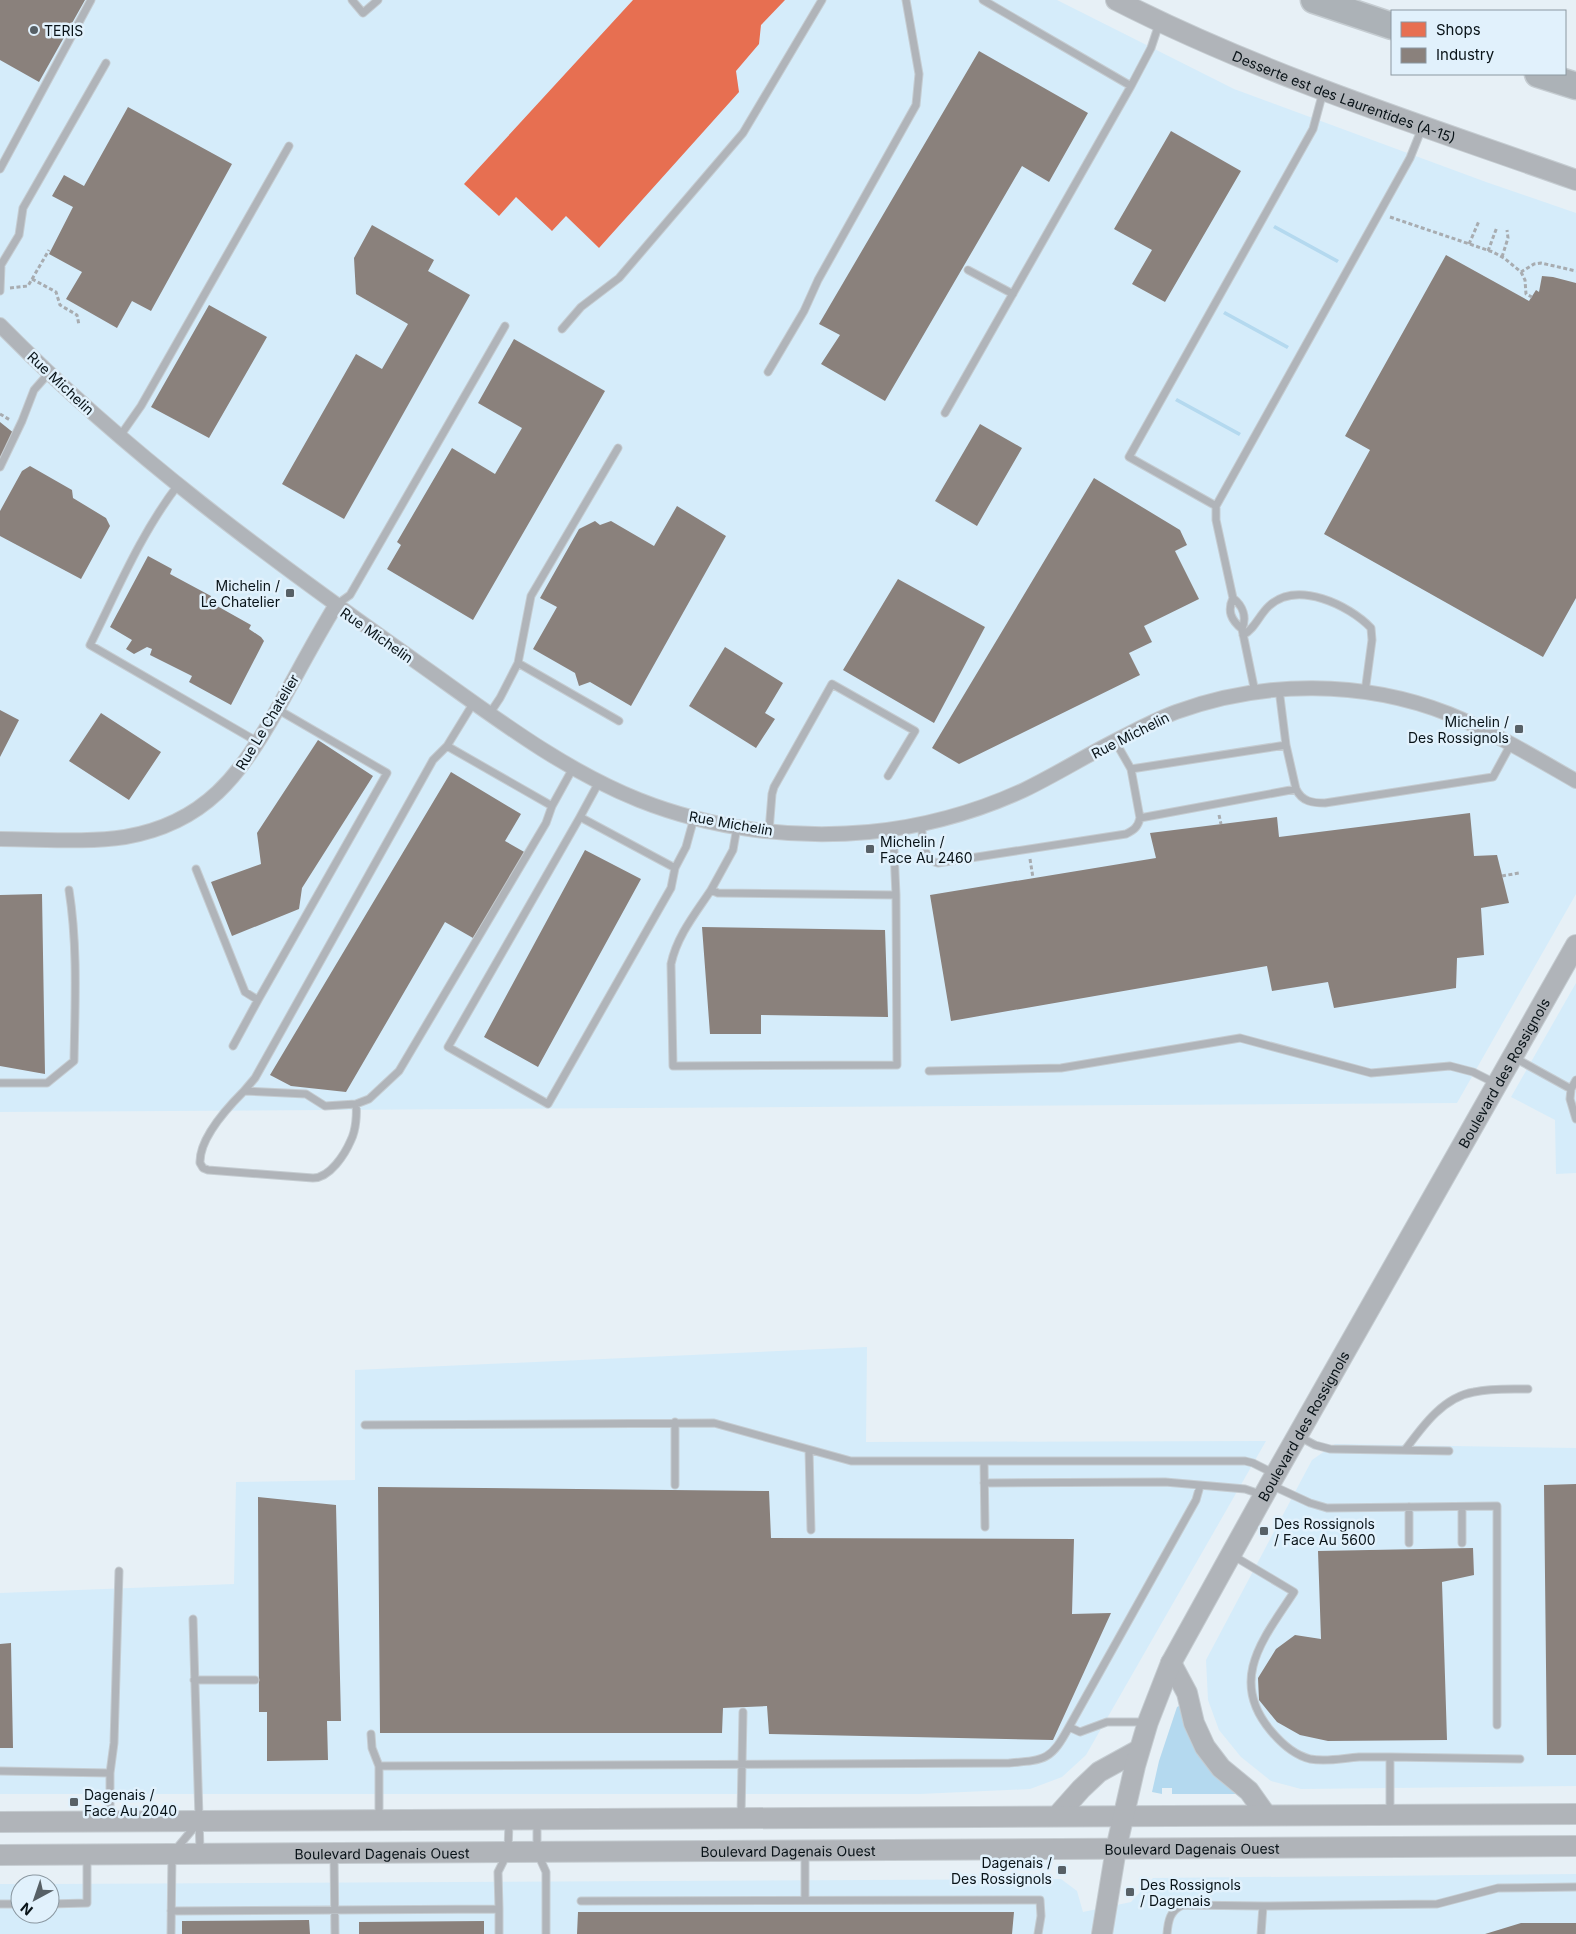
<svg xmlns="http://www.w3.org/2000/svg" width="1576" height="1934" font-family="Inter,sans-serif">
<rect width="100%" height="100%" fill="#e7f0f6"/>
<path fill="#d5ecfa" d="M0 0H1057L1234 89 1486 182 1576 213V894L1457 1103 0 1112Z
M1576 983V1173L1556 1174 1555 1120 1511 1097Z
M867 1347 866 1442 1266 1441 1086 1755 1062 1777 1030 1789 920 1794H0V1593L234 1584 236 1482 355 1480V1370Z
M1335 1444 1576 1448V1786L1301 1789 1271 1781 1241 1757 1219 1730 1208 1700 1206 1660 1312 1460Z
M1576 1874V1934H0V1884H20V1914H50L49 1884 1061 1879 1077 1891 1083 1912 1131 1902 1153 1878Z"/>
<path fill="#b4d9ef" d="M1275 225 1339 260 1337 263 1273 228Z
M1225 311 1289 346 1287 349 1223 314Z
M1177 398 1241 433 1239 436 1175 401Z
M1181 1705 1237 1794H1172V1788H1162V1794L1152 1792 1159 1761 1177 1707Z"/>
<path fill="#e76f51" d="M633 0H785L761 25 759 44 736 71 739 92 599 248 566 216 552 231 516 197 499 216 464 184Z"/>
<path fill="#8a817c" d="M0 0H85L39 82 0 60Z
M979 51 1088 113 1049 182 1022 166 885 401 821 364 840 335 819 324Z
M128 107 232 164 151 311 132 301 117 328 66 299 82 272 49 254 73 207 52 196 64 175 84 186Z
M1171 131 1241 171 1165 302 1132 284 1152 250 1114 229Z
M372 225 434 260 428 271 470 295 344 519 282 484 356 354 382 369 408 324 356 294 354 258Z
M1446 255 1529 301 1536 290 1539 292 1542 276 1553 277 1576 283V598L1543 657 1324 534 1370 450 1345 436Z
M209 305 267 337 209 438 151 407Z
M514 339 605 391 473 620 387 569 401 545 397 542 452 448 495 474 522 428 478 403Z
M0 422 15 434 0 459Z
M980 424 1022 448 977 526 935 501Z
M30 466 72 490 73 498 106 518 110 526 81 579 0 536V511L22 471Z
M1094 478 1180 530 1187 545 1175 551 1199 599 1144 626 1152 642 1129 653 1140 675 959 764 932 748Z
M677 506 726 536 631 706 590 682 579 686 575 673 533 649 557 607 540 598 579 529 595 521 600 525 611 521 654 546Z
M148 556 172 569 170 574 211 596 210 602 251 625 249 629 261 637 264 641 231 705 189 682 192 676 150 655 152 649 147 647 134 654 126 649 132 640 110 627Z
M898 579 985 627 934 723 843 670Z
M725 647 783 683 765 713 775 719 756 748 689 706Z
M0 710 19 720 0 757Z
M101 713 161 752 129 800 69 761Z
M318 740 373 776 302 888 299 909 232 936 211 882 261 864 257 833Z
M451 772 521 814 505 841 526 853 473 938 445 922 346 1092 291 1086 270 1075Z
M1470 813 1474 856 1497 855 1509 903 1481 908 1484 955 1457 958 1456 988 1334 1008 1328 982 1272 991 1267 966 951 1021 930 895 1156 858 1150 833 1277 817 1279 837Z
M585 850 641 879 538 1067 484 1037Z
M42 894 45 1074 0 1066V895Z
M702 927 885 930 888 1017 761 1015V1034H710Z
M1576 1484V1755H1547L1544 1485Z
M378 1487 769 1491 771 1538 1074 1539 1072 1614 1111 1613 1053 1740 769 1734 767 1706 723 1708 722 1733H380Z
M258 1497 336 1505 341 1721H327L328 1760 267 1761V1712H259Z
M1473 1548 1474 1575 1442 1582 1447 1740 1328 1741 1300 1735 1277 1722 1259 1700 1258 1678 1276 1649 1295 1635 1321 1639 1318 1551Z
M11 1643 13 1748H0V1644Z
M578 1912H1014L1012 1934H577Z
M309 1920 310 1934H182V1921Z
M484 1921V1934H359V1922Z
M1521 1923H1576V1934H1485Z"/>
<g fill="none" stroke-linecap="round" stroke-linejoin="round">
<g stroke="#c5ccd1" stroke-width="9">
<path id="lane" d="M352 0 363 13 378 0
M983 0 1131 86 1151 48 1159 24
M0 169 91 0
M968 270 1013 294
M0 291 1 265 19 235 23 208 106 63
M562 329 581 307 619 278 743 133 822 0
M768 372 804 311 818 280 916 105 919 74 906 0
M945 413 1131 86
M120 436 141 406 289 146
M0 467 22 421 34 390 49 373
M178 485C141 533 117 591 90 645L258 742
M1216 506 1129 457 1313 129 1323 92
M1233 598C1243 606 1247 617 1242 629L1255 692
M336 605 350 595 505 326
M1242 629C1231 620 1227 611 1233 598L1216 520V506L1410 158 1422 128
M1243 635C1255 629 1259 615 1269 606 1297 580 1349 605 1371 628L1372 640 1365 692
M518 663 531 596 618 448
M474 702 447 746 552 806 573 768
M490 713 500 698 518 663 619 721
M1115 741 1131 769 1286 745 1279 689
M1131 769 1140 818 1296 789 1286 745
M599 782 580 817 675 868 686 847 694 818
M1296 789C1302 802 1313 803 1325 803L1493 777 1511 744
M580 817 448 1047 548 1104 671 888 675 868
M921 823C923 836 922 861 938 863L1126 834C1134 830 1138 827 1140 818
M737 827 733 850 711 890 718 893 896 895 893 829
M769 831 772 794 774 787 832 684 915 731 888 776
M196 869 245 992 258 1000 387 773 277 709
M711 890C695 914 677 936 671 964L673 1066 897 1065 896 895
M233 1046 258 1000
M1515 1058 1571 1089 1576 1080
M929 1071 1061 1068 1240 1038 1371 1073 1450 1066 1473 1072 1497 1084
M0 1083H47L74 1061C75 1004 78 947 69 890
M1571 1089 1570 1099 1576 1119
M244 1091 255 1078 433 760 447 746
M356 1104C357 1114 356 1130 351 1140 345 1154 330 1178 313 1178L208 1170 203 1168 200 1163C199 1138 227 1108 244 1091L306 1094 325 1106 356 1104 369 1099 399 1071 546 823 552 806
M365 1425 714 1423 851 1461H1245L1253 1463 1273 1473
M1298 1436 1315 1445 1330 1449 1449 1451
M809 1450 811 1530
M1405 1450C1422 1427 1443 1397 1474 1392 1491 1388 1510 1389 1528 1389
M984 1461 985 1527
M984 1483 1165 1482 1245 1489 1263 1495
M675 1485V1422
M1271 1485 1310 1503 1327 1508 1497 1506V1725
M1409 1507V1543
M1462 1507V1543
M1232 1555 1294 1592C1265 1637 1227 1679 1271 1731 1281 1743 1294 1755 1310 1759 1328 1762 1343 1758 1359 1757 1369 1757 1380 1757 1390 1757
M193 1619 200 1851
M194 1680H255
M1069 1727 1080 1732 1107 1722H1146
M371 1734 372 1748 379 1766
M0 1771 110 1773V1819
M110 1773 114 1743 119 1571
M1390 1812V1757L1520 1759
M741 1816 743 1712
M379 1818V1766L1009 1763C1046 1760 1051 1760 1069 1727L1196 1500 1200 1486
M537 1820V1852L546 1872V1934
M805 1853V1900
M334 1854 335 1934
M581 1901 1040 1900 1041 1916 1038 1934
M0 1904H20
M50 1904 87 1903V1855
M1263 1906 1437 1904 1498 1888 1576 1887
M499 1909V1934
M171 1911 499 1909 498 1872 508 1852 509 1821
M171 1934 172 1854 197 1824
M1167 1934C1168 1921 1170 1910 1183 1905L1263 1906 1261 1934"/>
</g>
<g stroke="#c5ccd1" stroke-width="16">
<path id="street" d="M0 325C126 453 272 560 418 663 489 713 559 768 639 800 712 829 792 839 869 832 921 827 976 812 1024 790 1057 774 1087 755 1119 739 1138 729 1157 719 1176 712 1263 680 1363 680 1449 714 1493 732 1534 757 1576 781
M0 839C40 839 87 843 125 837 206 823 240 775 278 708 297 674 315 639 336 605"/>
</g>
<g stroke="#c5ccd1" stroke-width="22">
<g id="secondary">
<path id="s1" d="M1116 0C1263 75 1421 125 1576 180"/>
<path d="M1171 1663 1187 1693 1194 1723 1205 1747 1221 1768 1249 1791 1266 1815"/>
<path d="M1057 1816 1081 1789 1099 1772 1139 1750"/>
<path d="M0 1822 1576 1814"/>
<path id="s2" d="M0 1855 1576 1846"/>
<path id="s3" d="M1102 1934 1116 1849 1135 1766 1148 1722 1171 1663 1270 1484 1576 945"/>
</g>
</g>
<g stroke="#c5ccd1" stroke-width="29">
<path id="highway" d="M1314 0 1392 26
M1538 74 1576 86"/>
</g>
<path stroke="#a8acb0" stroke-width="3" stroke-dasharray="4 2.5" stroke-linecap="butt" d="M1390 217 1493 252 1504 258 1521 272 1534 264 1541 263 1576 271
M1469 244 1479 221
M1488 251 1497 227
M1502 257 1508 238 1507 230
M1521 272 1525 280 1526 294 1532 297
M32 279 56 292 60 305 77 315 79 325
M10 288 28 286 49 250
M0 414 10 420
M1219 815 1221 824
M1030 859 1033 878
M1502 876 1519 873"/>
<use href="#lane" stroke="#b0b4b9" stroke-width="7"/>
<use href="#street" stroke="#b0b4b9" stroke-width="14"/>
<use href="#secondary" stroke="#b0b4b9" stroke-width="20"/>
<use href="#highway" stroke="#acb2b7" stroke-width="26"/>
</g>
<g fill="#576066" stroke="#e1f1fc" stroke-width="2">
<circle cx="34" cy="30" r="5"/>
<rect x="285" y="588" width="10" height="10" rx="2.5"/>
<rect x="1514" y="724" width="10" height="10" rx="2.5"/>
<rect x="865" y="844" width="10" height="10" rx="2.5"/>
<rect x="1259" y="1526" width="10" height="10" rx="2.5"/>
<rect x="69" y="1797" width="10" height="10" rx="2.5"/>
<rect x="1057" y="1865" width="10" height="10" rx="2.5"/>
<rect x="1125" y="1887" width="10" height="10" rx="2.5"/>
</g>
<g text-anchor="middle" dominant-baseline="central" stroke-width="5" stroke-linejoin="round" paint-order="stroke">
<g font-size="14" fill="#091318" stroke="#e1f1fc" text-anchor="start">
<text x="44" y="30">TERIS</text>
<text x="280" y="585" text-anchor="end">Michelin /<tspan x="280" dy="16">Le Chatelier</tspan></text>
<text x="1509" y="721" text-anchor="end">Michelin /<tspan x="1509" dy="16">Des Rossignols</tspan></text>
<text x="880" y="841">Michelin /<tspan x="880" dy="16">Face Au 2460</tspan></text>
<text x="1274" y="1523">Des Rossignols<tspan x="1274" dy="16">/ Face Au 5600</tspan></text>
<text x="84" y="1794">Dagenais /<tspan x="84" dy="16">Face Au 2040</tspan></text>
<text x="1052" y="1862" text-anchor="end">Dagenais /<tspan x="1052" dy="16">Des Rossignols</tspan></text>
<text x="1140" y="1884">Des Rossignols<tspan x="1140" dy="16">/ Dagenais</tspan></text>
</g>
<g font-size="14" fill="#091318" stroke="#e1f1fc">
<text stroke="none"><textPath href="#s1" startOffset="248">Desserte est des Laurentides (A-15)</textPath></text>
<text transform="translate(61 383) rotate(43)">Rue Michelin</text>
<text transform="translate(377 635) rotate(35)">Rue Michelin</text>
<text transform="translate(267 722) rotate(-59)">Rue Le Chatelier</text>
<text transform="translate(1130 735) rotate(-27)">Rue Michelin</text>
<text transform="translate(731 823) rotate(10)">Rue Michelin</text>
<text stroke="none"><textPath href="#s3" startOffset="958">Boulevard des Rossignols</textPath></text>
<text stroke="none"><textPath href="#s3" startOffset="552">Boulevard des Rossignols</textPath></text>
<text stroke="none"><textPath href="#s2" startOffset="1192">Boulevard Dagenais Ouest</textPath></text>
<text stroke="none"><textPath href="#s2" startOffset="788">Boulevard Dagenais Ouest</textPath></text>
<text stroke="none"><textPath href="#s2" startOffset="382">Boulevard Dagenais Ouest</textPath></text>
</g>
</g>
<rect x="1391" y="10" width="175" height="65" fill="#e1f1fc" stroke="#8b98a1"/>
<rect x="1401" y="22" width="25" height="15" fill="#e76f51" stroke="#8b98a1"/>
<text x="1436" y="35" font-size="15" fill="#091318">Shops</text>
<rect x="1401" y="48" width="25" height="15" fill="#8a817c" stroke="#8b98a1"/>
<text x="1436" y="60" font-size="15" fill="#091318">Industry</text>
<g transform="translate(35 1899) rotate(220)"><circle r="24" fill="#e1f1fc" stroke="#8b98a1"/>
<path d="M0-4L9 19L0 12L-9 19Z" fill="#576066"/>
<text y="-8" font-size="14" font-weight="bold" text-anchor="middle" fill="#091318">N</text>
</g>
</svg>
